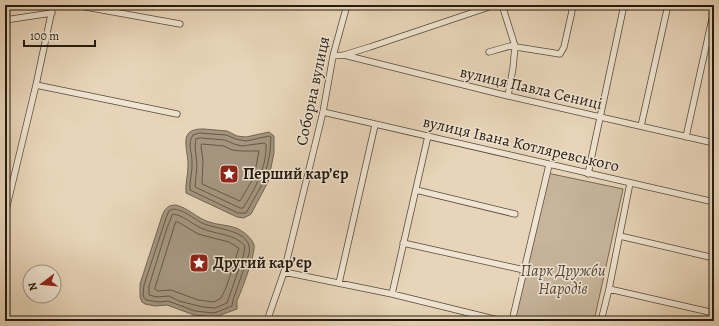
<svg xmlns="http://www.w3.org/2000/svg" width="719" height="326" font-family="Alegreya,serif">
<rect width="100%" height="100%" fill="#e8d5b9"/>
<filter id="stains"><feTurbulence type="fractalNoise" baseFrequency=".005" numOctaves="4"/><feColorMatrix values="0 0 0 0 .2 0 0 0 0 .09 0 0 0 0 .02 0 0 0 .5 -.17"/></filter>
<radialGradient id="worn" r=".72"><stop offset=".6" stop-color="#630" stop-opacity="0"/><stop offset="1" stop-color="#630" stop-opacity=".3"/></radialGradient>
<path fill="#c7b59c" stroke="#766856" d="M547 173 623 189 594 321H514Z"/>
<path fill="#a5957f" stroke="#716452" d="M204 129 227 131 237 136 246 137 269 132 274 136V153L268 182 251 214 244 218 237 217 186 193C185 184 188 175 188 167 189 150 176 128 204 129Z
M176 205C188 208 197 218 209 222 218 225 228 225 236 228 243 231 252 238 254 245 256 253 241 292 237 301V309L218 316 212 317 194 315 167 305 155 306 145 304 142 302 140 297V284L162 216C165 209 167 205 176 205Z
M158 317 168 318 187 321H142Z"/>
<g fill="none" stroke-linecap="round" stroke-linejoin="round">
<path stroke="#645847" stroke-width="1" d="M200 133 226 135 236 139 246 141 269 136 271 137 270 152 264 181 246 213H238L190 190C189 181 193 171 192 161 192 152 187 144 193 135Z
M201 138 225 140 234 144 242 146 264 143 266 144C267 167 255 189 243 208H240L195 187 197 165 195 147 196 139Z
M202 144 224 146 232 150 241 151H259L254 177 240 201 202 184 203 161 201 146Z
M174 209C184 210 193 218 202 223 216 230 254 229 249 254L233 300 232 306 217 312 213 313 195 311 168 301 159 302 146 300 143 296 144 285 166 218 169 211Z
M173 214C183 215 192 224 201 228 216 235 234 233 245 246L243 257 227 303 215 308 203 307 179 301 169 296 157 297 149 295V286L167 228Z
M176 222H178L198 234 229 242 239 248 226 288 221 298 214 302 198 300 171 290 158 291 155 289Z"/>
<g stroke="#55493a" stroke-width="7">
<path id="minor" d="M75 5 180 24
M502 5 515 46 513 68 508 96
M5 20 52 13
M489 52 510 46 560 54 564 47 572 11
M344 55 508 96 714 143
M333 56 344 55 370 47 495 5
M36 85 177 114
M323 112 714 202
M641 126 668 5
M686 137 714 10
M588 174 624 5
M416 190 515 214
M5 214 36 85 53 5
M620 236 714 258
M403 243 524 270
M284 272 392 294 502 321
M339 283 375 125
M609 289 714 313
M392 294 428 136
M267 321 284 272 323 112 333 56 347 5
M512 321 549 165
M601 321 609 289 630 183"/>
</g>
<use href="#minor" stroke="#f0e4d2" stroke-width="5.5"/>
</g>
<defs>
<g id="sight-square" transform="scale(1)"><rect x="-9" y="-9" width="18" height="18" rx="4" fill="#8f2418" stroke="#f0e4d2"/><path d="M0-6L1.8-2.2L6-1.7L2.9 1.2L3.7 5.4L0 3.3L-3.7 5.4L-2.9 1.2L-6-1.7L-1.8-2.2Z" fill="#fff"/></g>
</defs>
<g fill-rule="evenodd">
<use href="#sight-square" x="229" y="174"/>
<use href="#sight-square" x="199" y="263"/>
</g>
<g text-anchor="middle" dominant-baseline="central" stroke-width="3" stroke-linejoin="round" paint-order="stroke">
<g font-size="16" fill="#241a0f" stroke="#f0e4d2">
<text transform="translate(531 88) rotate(13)">вулиця Павла Сениці</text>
<text transform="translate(313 91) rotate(-78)">Соборна вулиця</text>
<text transform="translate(521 144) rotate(13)">вулиця Івана Котляревського</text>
</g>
<g font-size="16" font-weight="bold" fill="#241a0f" stroke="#f0e4d2" text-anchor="start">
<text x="243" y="174">Перший кар’єр</text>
<text x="213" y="263">Другий кар’єр</text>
</g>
<g font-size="16" font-style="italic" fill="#554839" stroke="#f0e4d2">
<text x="563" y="271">Парк Дружби<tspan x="563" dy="18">Народів</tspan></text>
</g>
</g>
<rect width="719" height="326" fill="none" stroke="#e8d5b9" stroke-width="20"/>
<rect x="6" y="6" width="707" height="314" fill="none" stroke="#241a0f" stroke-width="2"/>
<rect x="10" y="10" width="699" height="306" fill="none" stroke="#241a0f"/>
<g transform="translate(42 284) rotate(254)"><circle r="19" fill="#f0e4d2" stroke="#9e9384"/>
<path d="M0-3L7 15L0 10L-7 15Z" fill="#8f2418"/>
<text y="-6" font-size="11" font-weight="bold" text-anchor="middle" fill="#241a0f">N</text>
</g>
<path d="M24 40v6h71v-6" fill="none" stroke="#241a0f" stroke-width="2"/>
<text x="30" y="40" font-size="12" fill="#241a0f" stroke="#f0e4d2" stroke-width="3" paint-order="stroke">100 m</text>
<rect width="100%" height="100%" filter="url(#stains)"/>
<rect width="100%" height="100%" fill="url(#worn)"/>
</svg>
